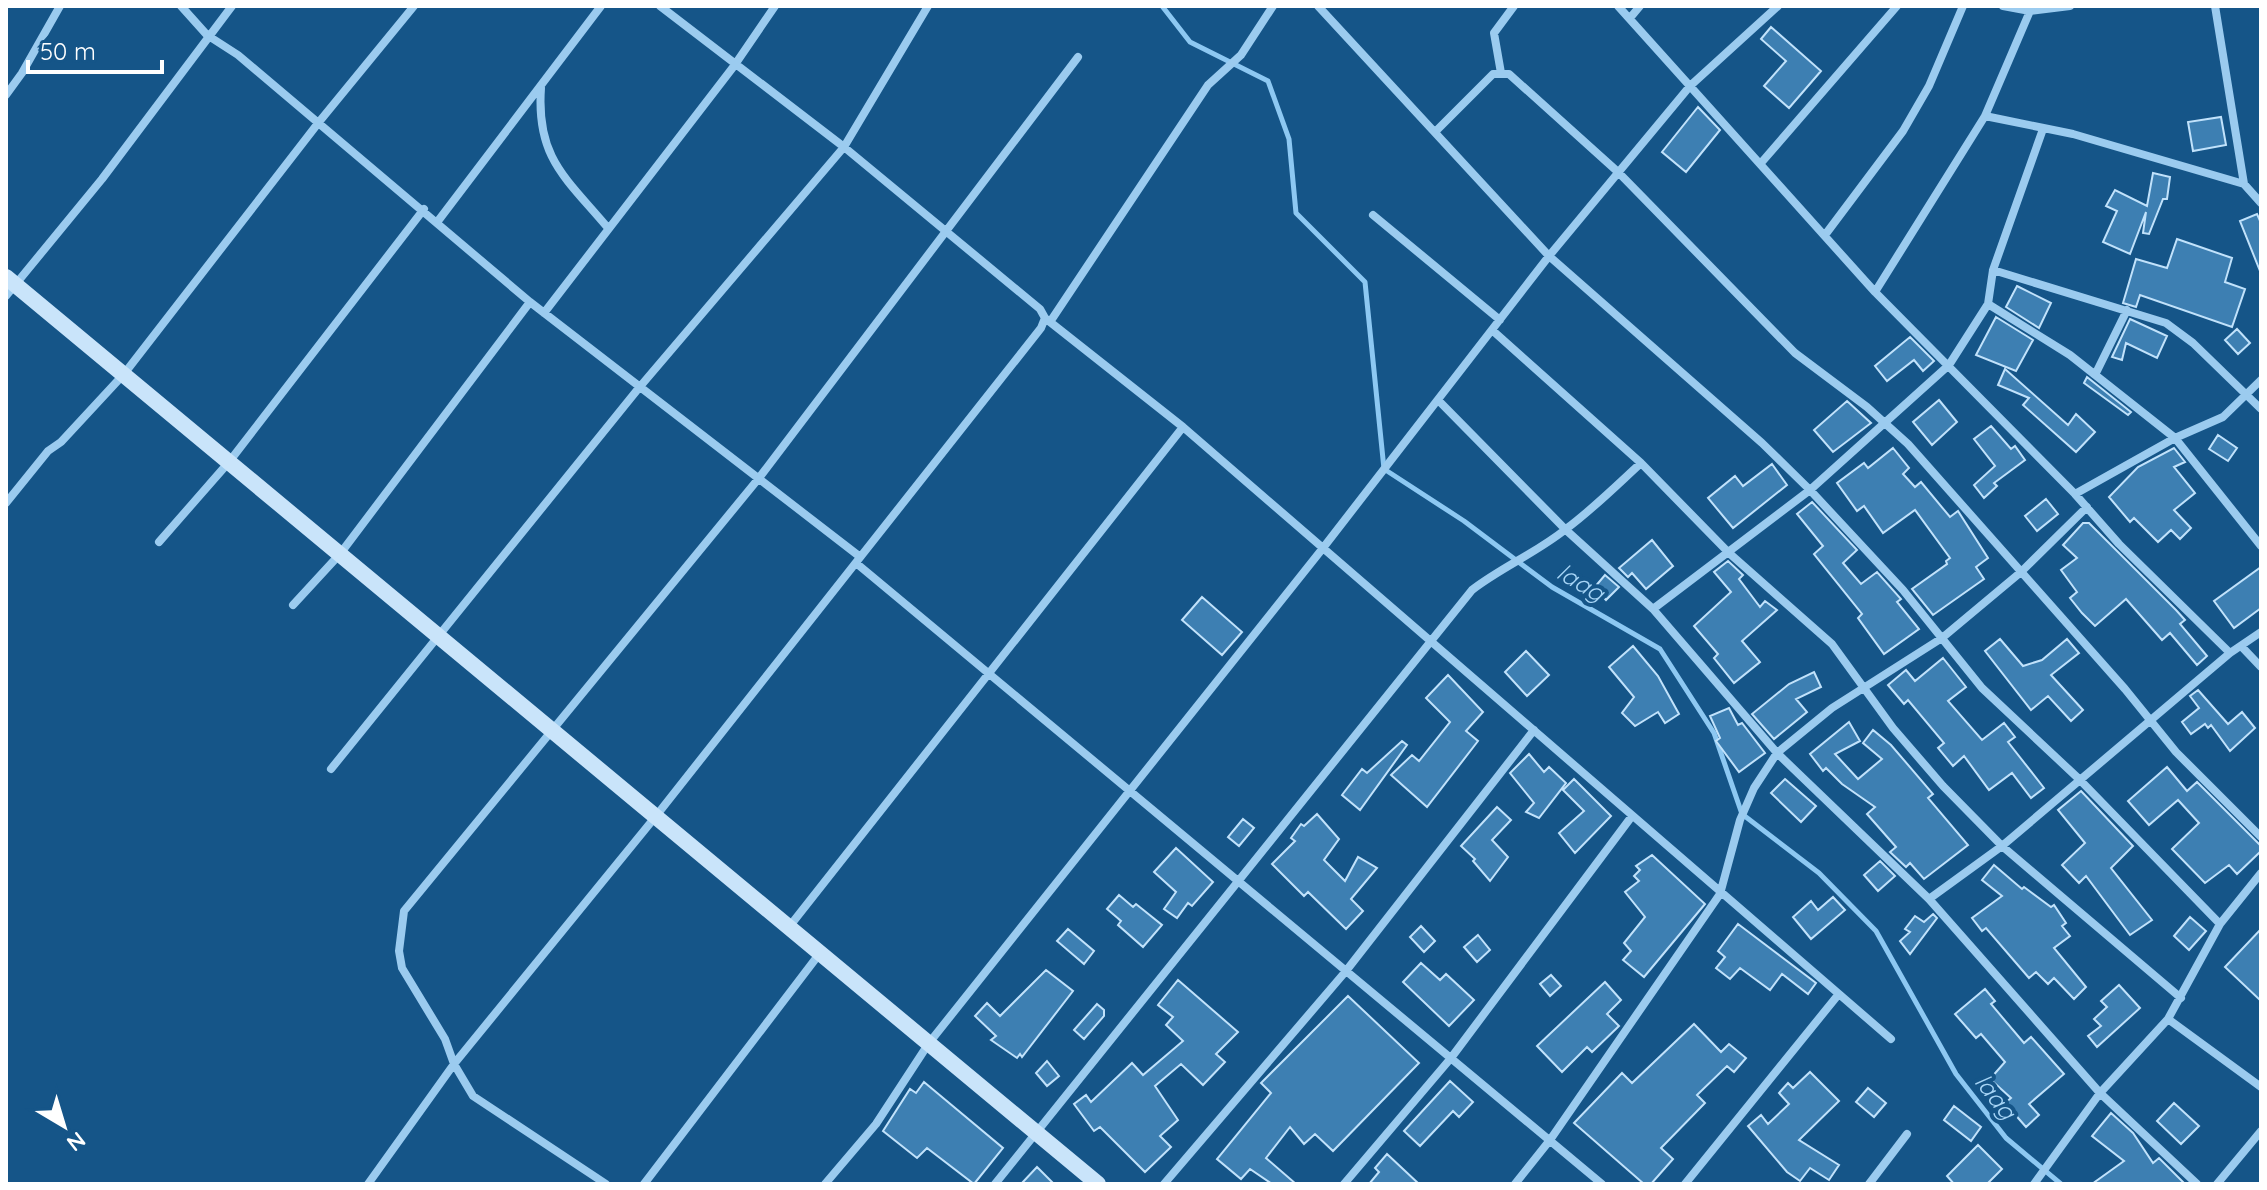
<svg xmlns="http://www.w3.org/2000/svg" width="2267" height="1190" font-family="Quicksand,sans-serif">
<rect width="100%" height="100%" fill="#155588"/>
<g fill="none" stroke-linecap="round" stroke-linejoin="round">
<path stroke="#8dc8f2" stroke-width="5" d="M1162 6 1190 42 1268 81 1289 139 1296 213 1365 282 1384 469 1464 521 1552 587 1660 649 1714 733 1742 814 1819 873 1876 931 1956 1074 2006 1138 2061 1184"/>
</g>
<path fill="#3d7fb2" stroke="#c1e2fb" stroke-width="2" d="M1771 27 1821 71 1789 108 1764 86 1786 61 1761 39Z
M1698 107 1720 130 1686 172 1662 152Z
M2221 117 2226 145 2193 151 2188 122Z
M2153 173 2170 177 2167 199H2163L2149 234 2143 233 2146 212 2130 254 2103 242 2117 211 2106 206 2115 190 2147 206Z
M2257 214 2261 223 2260 271 2240 221Z
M2177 239 2232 258 2225 282 2245 289 2232 327 2140 295 2136 307 2123 303 2136 259 2167 268Z
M2017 286 2051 303 2039 328 2006 307Z
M1996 317 2033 340 2016 371 1976 355Z
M2130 319 2167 336 2157 358 2126 343 2122 360 2112 357Z
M2237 329 2250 343 2238 354 2225 340Z
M1910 337 1934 361 1923 371 1914 360 1887 381 1875 366Z
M2005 369 2068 425 2076 414 2095 432 2076 452 2023 405 2029 398 1998 385Z
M2087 377 2131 412 2128 415 2084 383Z
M1939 400 1957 422 1932 445 1913 422Z
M1847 401 1871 423 1833 452 1814 430Z
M1991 426 2011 449 2015 446 2025 460 1994 483 1997 486 1984 498 1974 485 1995 466 1974 439Z
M2218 435 2237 448 2228 461 2209 449Z
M1893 448 1909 468 1903 474 1915 487 1921 482 1950 517 1958 511 1988 558 1976 567 1984 579 1933 615 1912 589 1947 564 1946 561 1950 558 1915 510 1883 533 1864 506 1857 511 1837 483 1864 463 1868 468Z
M2174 448 2185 462 2174 467 2195 493 2174 510 2191 528 2180 539 2171 530 2158 542 2134 518 2130 522 2109 497 2138 467Z
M1772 464 1787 485 1733 528 1708 498 1735 476 1743 486Z
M2046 499 2058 514 2037 531 2025 516Z
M1812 502 1857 550 1843 563 1861 584 1877 572 1901 599 1897 602 1919 629 1884 654 1858 618 1862 614 1814 554 1823 546 1797 514Z
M2083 523H2089L2176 610 2185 620 2180 624 2207 656 2197 665 2170 633 2162 640 2126 599 2095 626 2082 613 2070 598 2077 592 2061 570 2077 558 2063 545Z
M1652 540 1673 566 1646 589 1632 573 1628 577 1619 568Z
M1728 561 1743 575 1739 579 1760 607 1765 601 1777 610 1742 641 1760 662 1734 683 1714 658 1718 654 1694 626 1731 592 1714 572Z
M2261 567V608L2234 628 2214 601Z
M1605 575 1619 587 1606 600 1594 588Z
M1202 597 1242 632 1222 655 1182 620Z
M2000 639 2023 666 2042 660 2067 639 2079 653 2051 675 2083 710 2071 721 2048 696 2031 710 1985 651Z
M1633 646 1658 676 1679 714 1665 723 1658 712 1635 726 1622 713 1634 697 1609 667Z
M1526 651 1549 675 1527 696 1505 672Z
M1943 658 1966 687 1948 701 1982 740 2004 723 2015 737 2008 742 2044 788 2031 798 2012 773 1989 790 1964 756 1953 766 1938 748 1944 743 1908 700 1904 704 1888 685 1906 670 1915 681Z
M1814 672 1821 687 1796 699 1807 712 1774 739 1752 714 1789 684Z
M1448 675 1483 712 1466 731 1478 741 1427 807 1391 775 1412 755 1419 761 1450 722 1426 698Z
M2198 690 2228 724 2242 712 2255 728 2230 751 2211 725 2208 728 2205 724 2191 734 2182 722 2199 708 2190 696Z
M1729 708 1738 725 1742 723 1765 753 1739 772 1716 741 1720 738 1710 716Z
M1849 722 1860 741 1835 754 1858 779 1882 759 1863 743 1873 730 1891 745 1933 794 1928 798 1968 845 1924 879 1910 863 1906 867 1890 852 1896 847 1867 814 1875 807 1842 784 1826 768 1823 771 1810 754Z
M1402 741 1407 745 1360 810 1342 795 1362 769 1367 773Z
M1529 754 1544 772 1549 767 1566 783 1539 818 1526 812 1534 803 1510 773Z
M2167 767 2187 791 2197 782 2261 846V851L2237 874 2229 865 2205 883 2172 849 2199 823 2178 800 2149 825 2128 801Z
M1574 779 1611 816 1575 853 1559 833 1584 811 1563 790Z
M1785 779 1816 806 1801 822 1771 793Z
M2081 791 2133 846 2111 868 2152 920 2130 935 2086 876 2079 883 2062 865 2085 843 2058 810Z
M1497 807 1511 820 1492 840 1508 857 1490 881 1473 861 1475 859 1461 846Z
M1317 814 1339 839 1324 860 1345 881 1358 857 1377 868 1351 899 1363 911 1346 929 1308 892 1304 896 1272 864 1295 841 1291 838 1301 824 1304 826Z
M1243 819 1254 828 1239 846 1228 837Z
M1176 848 1213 882 1192 906 1188 903 1177 918 1164 909 1176 892 1154 872Z
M1652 855 1705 904 1644 977 1623 960 1631 951 1624 943 1645 917 1625 892 1639 881 1634 876 1640 870 1636 866Z
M1880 861 1895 876 1878 891 1864 875Z
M1994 865 2022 889 2024 887 2051 907 2054 905 2066 923 2062 926 2070 936 2054 948 2086 987 2074 999 2054 978 2048 984 2036 972 2029 978 1986 928 1982 931 1972 918 2002 896 1982 880Z
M1119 895 1133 907 1136 904 1162 925 1143 947 1118 925 1121 921 1107 909Z
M1833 897 1845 910 1811 939 1793 917 1811 901 1818 910Z
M1933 914 1937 918 1910 954 1900 941 1910 932 1905 929 1915 916 1924 922Z
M2190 917 2206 931 2189 950 2174 936Z
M1738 924 1816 983 1808 994 1782 974 1770 990 1740 968 1730 979 1716 968 1725 957 1718 951Z
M1421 926 1435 941 1424 952 1410 937Z
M1068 929 1094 951 1084 964 1057 941Z
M2261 929V1001L2225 967Z
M1478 935 1490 950 1477 962 1464 947Z
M1421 963 1440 980 1446 974 1474 1000 1449 1026 1403 982Z
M1046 970 1073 991 1022 1057 1020 1054 1017 1058 991 1040 996 1036 975 1016 987 1003 1000 1016Z
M1551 975 1561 986 1550 996 1540 984Z
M1178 980 1238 1032 1216 1054 1225 1062 1203 1085 1181 1064 1155 1086 1178 1120 1160 1136 1171 1147 1145 1172 1100 1127 1094 1131 1074 1104 1086 1095 1091 1102 1132 1063 1143 1075 1183 1041 1166 1025 1173 1017 1158 1005Z
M1605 982 1621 1000 1607 1014 1619 1026 1592 1052 1587 1047 1562 1072 1537 1046Z
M2119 985 2140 1008 2097 1047 2088 1036 2101 1026 2094 1019 2107 1007 2101 1001Z
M1985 989 1995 1001 1991 1004 2024 1043 2031 1037 2064 1074 2029 1104 2039 1115 2026 1127 2005 1103 2011 1098 1990 1079 2005 1062 1981 1034 1976 1038 1955 1014Z
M1348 996 1419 1063 1333 1151 1315 1134 1304 1144 1290 1127 1266 1158 1296 1184H1272L1250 1169 1241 1179 1217 1159 1271 1093 1261 1083Z
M1097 1004 1104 1010V1016L1084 1039 1074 1030Z
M1694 1024 1721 1052 1729 1044 1746 1058 1734 1072 1727 1066 1697 1095 1705 1103 1661 1148 1673 1159 1651 1184H1644L1574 1123 1622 1073 1632 1083Z
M1047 1061 1059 1076 1047 1086 1036 1073Z
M1810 1072 1839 1101 1799 1140 1839 1165 1829 1180 1810 1168 1800 1181 1787 1172 1748 1126 1761 1115 1768 1124 1789 1104 1779 1093 1788 1083 1793 1088Z
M1450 1081 1473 1102 1459 1117 1453 1111 1420 1146 1404 1131Z
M924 1082 1003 1148 974 1184 927 1148 917 1158 883 1131 910 1089 916 1093Z
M1868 1088 1886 1103 1874 1117 1856 1102Z
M2174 1103 2199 1126 2181 1144 2157 1121Z
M1954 1106 1981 1127 1971 1141 1944 1120Z
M2111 1113 2133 1133 2153 1163 2159 1158 2185 1184H2092L2124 1161 2092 1136Z
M1978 1145 2002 1169 1987 1184H1954L1947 1176Z
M1387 1154 1419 1184H1369L1379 1172 1375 1168Z
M1037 1167 1054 1184H1021Z"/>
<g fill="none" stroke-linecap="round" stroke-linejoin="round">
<path stroke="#9bcbef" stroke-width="8" d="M181 6 207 35 238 55 530 302 859 556
M660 6 844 147 1040 309 1045 318 1183 427 1891 1039
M1318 6 1549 256 1762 443 1810 490 1903 590 1982 688 2079 779 2220 924
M1618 6 1875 292 2075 494 2119 544 2230 653
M2003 6 2030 11 2070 6
M2215 6 2244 184
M1630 18 1640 6
M1501 73 1494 33 1514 6
M541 88C536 158 566 178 608 228
M6 95 22 73 60 6
M1985 116 2073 134 2244 184 2261 203
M1436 131 1493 74H1509L1618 172 1795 353 1867 407 1908 444 2125 689 2176 752 2261 837
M1761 163 1897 6
M1373 215 1500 320
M438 221 601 6
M1825 235 1903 131 1929 86 1963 6
M1993 270 2166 323 2193 343 2261 409
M1875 292 1985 116 2030 11
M6 296 102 179 232 6
M1988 304 2070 355 2175 438 2261 546
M544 313 734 66 775 6
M1050 322 1208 85 1241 55 1273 6
M1492 330 1641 463 1729 553 1832 644 1893 728 1943 786 2002 846 2181 998
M2095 375 2127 310
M1438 400 1566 530 1653 609 1777 753 1929 899 2100 1093 2197 1184
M2075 494 2175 438 2223 417 2261 380
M6 503 48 451 61 442 124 374 319 122 414 6
M159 542 229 462 424 209
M856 563 1602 1184
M293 605 340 554 530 302
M1653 609 1810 490 1949 365 1988 304 1993 270 2043 129
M2241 646 2261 667
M331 769 638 389 844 147 928 6
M1929 899 2002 846 2230 653 2261 632
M789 927 1183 427
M2168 1019 2261 1087
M368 1184 454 1064 656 816 1041 328 1045 318
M606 1184 473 1096 454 1064 445 1039 402 968 399 951 404 911 759 478 1078 57
M644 1184 820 953
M825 1184 876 1124 929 1043 1323 548 1549 256 1690 86 1778 6
M995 1184 1472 590C1502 567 1536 553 1566 529 1593 509 1617 485 1641 463
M1164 1184 1346 971 1534 730
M1344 1184 1451 1058 1632 816
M1515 1184 1550 1140 1720 894 1740 820 1754 788 1777 753 1832 708 1942 638 2021 572 2087 507
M1685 1184 1838 995
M1869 1184 1907 1134
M2034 1184 2100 1093 2168 1019 2220 924 2261 873
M2217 1184 2261 1131"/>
<path stroke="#c9e4fa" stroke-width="16" d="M6 277 1098 1184"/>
</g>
<g text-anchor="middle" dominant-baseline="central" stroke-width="8" stroke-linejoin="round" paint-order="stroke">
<g font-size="24" font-style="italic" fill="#a7d5f6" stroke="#155588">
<text transform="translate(1581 582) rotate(31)">laag</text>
<text transform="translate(1996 1096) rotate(52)">laag</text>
</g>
</g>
<rect width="2267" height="1190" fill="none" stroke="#ffffff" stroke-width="16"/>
<g transform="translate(64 1126) rotate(142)" stroke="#155588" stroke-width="6" paint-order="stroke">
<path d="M0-6L14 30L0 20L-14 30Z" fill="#ffffff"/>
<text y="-12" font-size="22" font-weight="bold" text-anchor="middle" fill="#ffffff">N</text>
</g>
<path d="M28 60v12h134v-12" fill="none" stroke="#ffffff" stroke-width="4"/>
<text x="40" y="60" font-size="24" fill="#ffffff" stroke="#155588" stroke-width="6" paint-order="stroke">50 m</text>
</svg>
